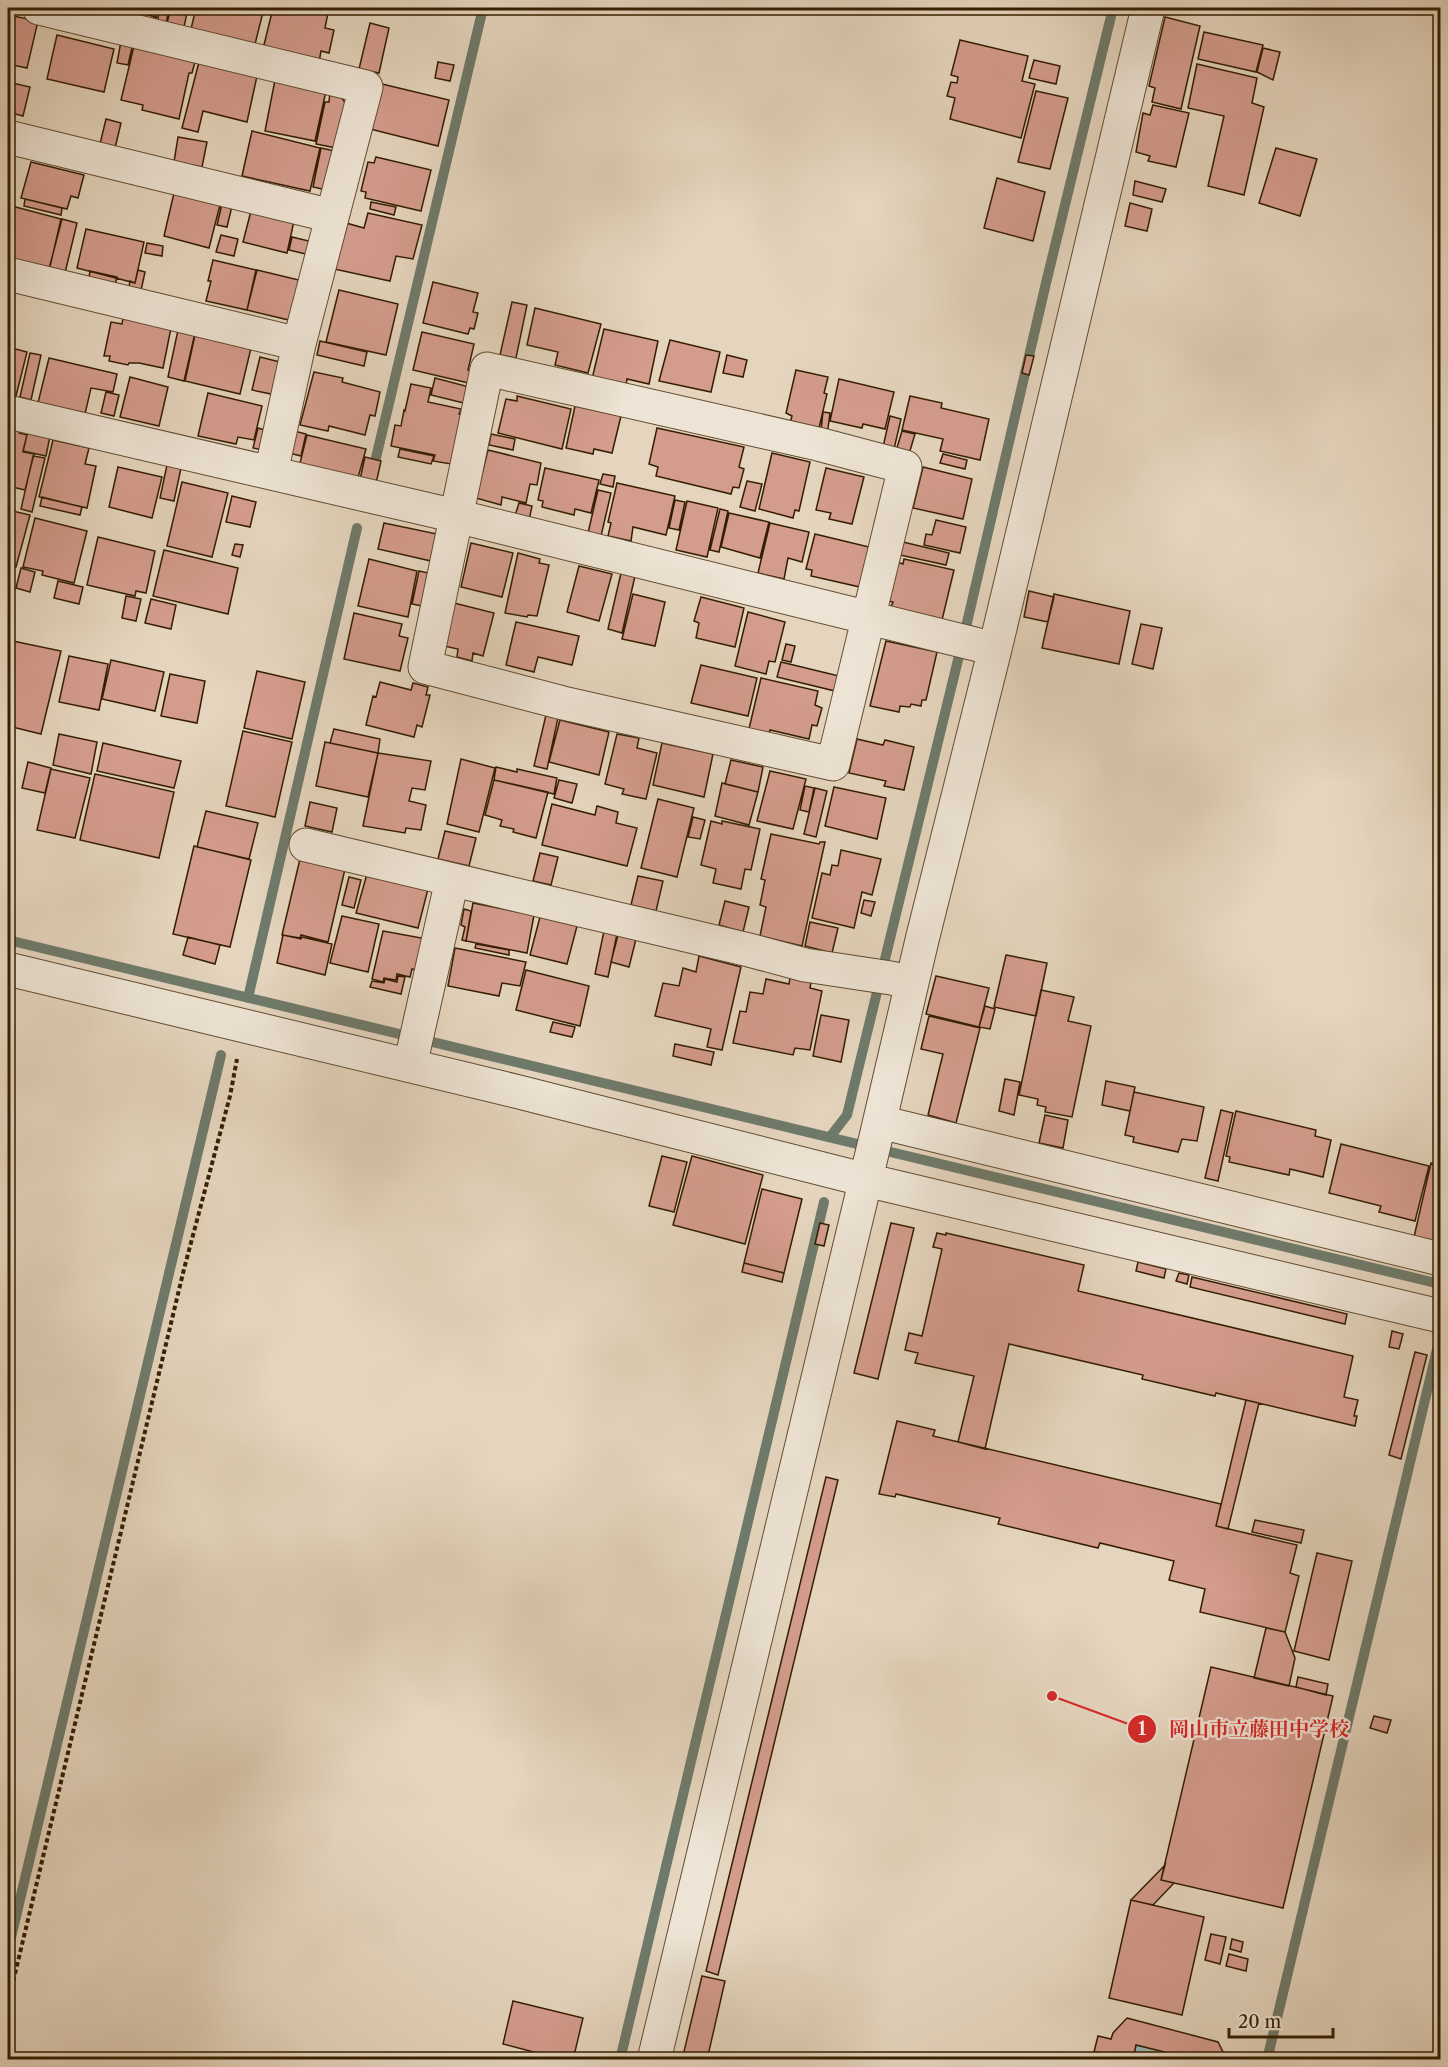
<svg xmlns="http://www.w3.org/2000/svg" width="1448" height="2067" font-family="'Libre Caslon Text','Noto Serif JP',serif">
<rect width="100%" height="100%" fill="#e5d5be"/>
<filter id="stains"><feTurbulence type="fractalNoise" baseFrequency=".00333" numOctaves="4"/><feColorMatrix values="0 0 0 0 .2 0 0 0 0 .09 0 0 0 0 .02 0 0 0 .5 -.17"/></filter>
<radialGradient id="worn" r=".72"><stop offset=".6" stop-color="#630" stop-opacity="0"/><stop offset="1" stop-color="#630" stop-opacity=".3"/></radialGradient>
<path fill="#96b8b3" stroke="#6f7a6b" stroke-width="1.5" d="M1136 2045 1197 2059 1133 2060Z"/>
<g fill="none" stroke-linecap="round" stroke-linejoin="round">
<path stroke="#6f7a6b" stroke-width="10" d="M375 462 483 8
M8 940 1440 1284
M248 998 357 528
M830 1137 847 1115 966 627 1046 283 1113 8
M8 1950 221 1055
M620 2060 824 1202
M1267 2060 1440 1337"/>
</g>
<path fill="#d49c8d" stroke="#351e00" stroke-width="1.5" d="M109 8H159L156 17 127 10 126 14 108 9Z
M160 8H169L166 24 153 22 154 17 158 18Z
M171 8H188L184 27 167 23Z
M196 8H264L255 44 191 29Z
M273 8H304L328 13 325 28 334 30 329 53 321 51 319 62 263 49Z
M8 15 38 21 27 68 8 64Z
M1165 17 1200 26 1181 109 1152 102 1155 88 1149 86Z
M370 23 389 28 379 73 359 69Z
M1204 32 1263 45 1256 72 1198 59Z
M57 35 114 49 104 92 47 79Z
M960 40 1028 56 1022 81 1035 84 1021 138 950 119 955 98 947 96 951 82 957 83 958 77 951 75Z
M121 41 133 43 128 65 117 63Z
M134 46 195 62 192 73H189L179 119 142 110 143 105 121 100Z
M1263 48 1280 52 1273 80 1257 72Z
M1034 60 1060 66 1056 84 1029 78Z
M199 62 257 76 247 122 203 111 198 132 182 128Z
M438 62 454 65 450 81 435 78Z
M1197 64 1257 78 1252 103 1264 107 1244 195 1208 186 1224 116 1188 108Z
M275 80 326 91 315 141 265 131Z
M8 82 30 87 23 116 8 112Z
M382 84 449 100 438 146 370 129Z
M1036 91 1068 98 1050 169 1018 162Z
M330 92 340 95 346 104 336 148 316 144 325 102H329Z
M1153 105 1189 113 1176 167 1148 161 1150 156 1136 152 1143 113 1150 115Z
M106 119 121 123 115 148 100 144Z
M252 131 320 148 310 191 242 176Z
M178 137 207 142 202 167 174 162Z
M321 148 335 151 327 190 313 187Z
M1276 148 1317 159 1300 216 1259 203Z
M376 157 431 170 421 211 365 198 366 192 361 191 368 162 374 163Z
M31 162 84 175 78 198 71 196 67 209 21 198Z
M997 178 1045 192 1033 241 984 228Z
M1135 181 1166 189 1162 202 1133 195Z
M174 193 220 205 209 248 164 236Z
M25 199 62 208 61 215 24 206Z
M371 202 396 207 394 215 370 209Z
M1130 203 1152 209 1147 231 1125 226Z
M222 204 232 206 227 227 217 225Z
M8 205 61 219 49 271 8 258Z
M251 211 294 221 287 253 243 242Z
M368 213 422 225 413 259 396 256 390 281 334 269 346 223 364 228Z
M62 219 77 223 65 273 49 269Z
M86 229 144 242 135 283 77 268Z
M221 235 238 239 234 256 216 252Z
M292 237 313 242 310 255 289 250Z
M147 243 163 246 162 256 145 253Z
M213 260 256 270 247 310 206 301 211 281H208Z
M138 270 145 272 140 295 128 292 130 281 135 283Z
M257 270 303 281 293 321 247 310Z
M90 271 117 277 114 289 88 283Z
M433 282 478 293 473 312 478 313 474 329 470 328 468 334 423 323Z
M339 290 398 304 386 355 326 342Z
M512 302 527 305 516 358 500 355Z
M535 308 601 324 588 373 555 365 558 352 527 345Z
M123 318 171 328 163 368 139 363H129L128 365 109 361 110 356H104L111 322 122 324Z
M604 329 658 341 649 384 627 379 626 387 592 379Z
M178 330 195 333 184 381 168 377Z
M422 332 474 344 468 370 476 372 473 384 413 370Z
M195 335 251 348 240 394 185 381Z
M670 340 720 352 711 392 659 381Z
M320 341 367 352 364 366 317 355Z
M8 347 27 352 16 396 8 394Z
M30 353 41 355 31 400 20 397Z
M727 355 747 360 743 377 723 373Z
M1026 355 1034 356 1029 375 1022 373Z
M260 357 284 363 276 395 252 390Z
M49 358 117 374 113 392 91 388 84 418 37 407Z
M796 370 828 377 824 393 827 394 819 428 790 423 792 416 786 413Z
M314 372 343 378 342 382 380 392 375 416 370 415 365 435 329 426 328 431 300 425Z
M130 377 168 387 159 426 120 417Z
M435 378 473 388 468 404 431 395Z
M839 379 894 392 885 429 863 424 862 428 830 421Z
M411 384 431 388 428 402 461 409 459 414 462 415 451 464 433 461 435 455 391 446 395 425 401 426 404 410 405 411Z
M106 392 119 395 114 416 101 413Z
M208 393 262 406 254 440 238 437 236 444 198 436Z
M517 396 571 409 562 449 498 433 506 399 517 401Z
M910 396 942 403 941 408 989 419 980 460 940 451 943 439 902 430Z
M575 406 621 416 612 453 594 449 593 454 566 448Z
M823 412 830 413 827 436 821 430Z
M890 416 901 419 894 449 883 447Z
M8 426 20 429 19 433 27 435 23 452 34 454 25 490 8 486Z
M258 428 268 431 264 450 253 448Z
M657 428 744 447 739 467 744 469 739 488 733 487 731 494 656 476 658 467 649 464Z
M28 431 50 436 46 456 23 451Z
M294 431 306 434 301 456 289 453Z
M902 431 915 434 909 454 896 451Z
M491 434 515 439 513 450 489 445Z
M307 435 366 449 357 481 299 467Z
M53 440 89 448 85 464 96 466 87 508 39 497Z
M400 449 434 456 431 464 398 457Z
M488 450 541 463 537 485 530 484 526 503 502 497 501 505 476 498Z
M772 453 810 462 799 511 795 510 793 518 759 509Z
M943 454 967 460 965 469 940 463Z
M33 456 45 458 32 512 21 509Z
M365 457 381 461 375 488 359 484Z
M167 465 181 468 174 501 160 498Z
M118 467 162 477 152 518 109 507Z
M923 467 972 479 963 519 913 508Z
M545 468 599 480 591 513 575 509 574 515 542 507 543 501 538 500Z
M826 468 864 477 852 524 829 519 831 513 816 510Z
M603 474 615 476 613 487 600 484Z
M747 481 762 484 755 511 740 507Z
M182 482 228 493 212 557 167 546Z
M617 483 675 496 666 535 633 527 631 541 608 536 611 523 608 522Z
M598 490 611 493 601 536 588 533Z
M232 496 256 502 250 527 226 522Z
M42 497 82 507 80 515 40 506Z
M675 500 685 502 679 530 669 528Z
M687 501 718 508 707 557 676 550Z
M519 503 532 506 528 525 513 522Z
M720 509 728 511 719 552 710 550Z
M8 510 30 515 16 567 8 565Z
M729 513 769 522 760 558 721 547Z
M35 518 87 531 74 583 42 575 43 571 23 567Z
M936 520 966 527 960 553 924 545 926 534 932 535Z
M384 523 437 534 431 561 378 549Z
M770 523 809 532 802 562 788 558 784 579 758 573Z
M815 534 869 547 860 587 811 576 812 570 806 569Z
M98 537 155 551 146 593 136 591 135 596 87 585Z
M903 542 949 553 946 565 900 555Z
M471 543 513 553 502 597 461 587Z
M235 544 243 545 240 557 232 555Z
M164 550 238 568 228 614 153 596Z
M518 553 540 559 539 563 549 565 537 616 528 615 527 617 505 613Z
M369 559 417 571 408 617 358 606Z
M904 559 954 570 942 620 891 607 893 602 887 601 897 562 903 564Z
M579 566 612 574 599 621 567 612Z
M21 568 35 572 30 592 16 588Z
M419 571 433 574 427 607 412 604Z
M621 573 635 576 622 633 608 629Z
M58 581 83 587 79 604 54 598Z
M1029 591 1054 597 1048 622 1024 617Z
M633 594 665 602 655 646 622 639Z
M1054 594 1130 611 1119 664 1042 648Z
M126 596 141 599 136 621 122 618Z
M701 597 744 608 735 647 696 638 699 623 694 621Z
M151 599 176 605 171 629 145 623Z
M454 603 494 613 483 656 473 653 472 661 457 657 458 649 444 646Z
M748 612 785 622 775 662 769 661 766 674 735 666Z
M354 613 402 624 399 636 408 638 400 671 344 659Z
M516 622 579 636 572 665 538 657 534 672 506 665Z
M1141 624 1162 628 1153 669 1132 664Z
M8 640 61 651 41 734 8 726Z
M886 641 937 652 926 700H922L921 706 911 704 910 707 900 706 899 712 870 706Z
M786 644 795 646 791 662 782 660Z
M69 656 108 664 99 710 59 702Z
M111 660 164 672 155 711 102 699Z
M781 662 839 676 835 691 777 677Z
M701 665 757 678 748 716 691 703Z
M257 671 305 682 292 739 244 728Z
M170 674 205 681 197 723 161 716Z
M761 678 818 691 815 705 822 708 817 726 812 725 809 739 770 730 768 737 748 733Z
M380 682 411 690 413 683 428 687 426 695H430L422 727 417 725 414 737 366 725 373 696 376 697Z
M546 715 558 718 547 769 534 766Z
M560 720 609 732 599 775 549 762Z
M334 729 380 739 378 753 330 743Z
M243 731 292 742 275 817 226 806Z
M59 734 97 742 91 774 53 765Z
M617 734 639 738 637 748 657 753 646 799 622 794 624 789 605 784Z
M857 739 883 745 885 740 914 747 904 790 884 786 886 781 849 773Z
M325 742 378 753 368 797 316 786Z
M103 743 181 761 174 788 97 771Z
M662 743 713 754 704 797 653 785Z
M378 753 431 761 425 790 412 788 409 801 426 805 421 830 406 828 405 833 363 826Z
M461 759 495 768 479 832 447 824Z
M731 760 763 767 758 792 725 784Z
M28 762 51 768 45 793 22 788Z
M496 767 517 772V769L557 778 554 794 494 780Z
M51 769 90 778 75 838 37 830Z
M770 771 806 779 793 829 757 821Z
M95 774 174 792 159 858 80 840Z
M494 780 548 792 536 838 513 832 514 829 500 826 502 820 485 815Z
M559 780 577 784 572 803 554 798Z
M722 783 758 792 749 825 715 816Z
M805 786 814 788 809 812 800 810Z
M834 787 886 798 877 839 825 826Z
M815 788 827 791 816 837 804 834Z
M658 799 694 808 677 877 641 868Z
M310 802 337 808 332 832 305 826Z
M552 804 595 815 597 806 618 812 616 823 637 828 627 866 542 845Z
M206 811 258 823 249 859 197 847Z
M693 817 705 820 700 839 688 837Z
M711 821 722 824V821L760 829 751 870 745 869 741 889 713 883 716 869 701 865Z
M445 831 476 838 469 866 438 859Z
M771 834 819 844 820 842H825L802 946 760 936 766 907 760 905 765 880 761 879Z
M194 846 251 860 230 947 173 934Z
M841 850 881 859 872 895 862 892 854 928 812 918 822 873 830 875 832 865 838 866Z
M540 853 558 857 551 885 533 881Z
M300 859 345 869 328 942 301 935 300 938 282 935Z
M367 874 428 889 418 928 356 913Z
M638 876 663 881 656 911 631 905Z
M349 877 361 880 354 908 342 905Z
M864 900 875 902 871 916 861 913Z
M725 901 749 907 743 932 719 925Z
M473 903 534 915 527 953 466 941Z
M464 909 471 911 466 941 462 940 465 927 461 925Z
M342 916 379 924 368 972 330 963Z
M540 917 577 926 567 964 530 955Z
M810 922 838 928 832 953 805 946Z
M383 931 427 939 420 971 412 969 410 977 397 974 396 980 384 978 383 982 372 979Z
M604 931 617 934 608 977 595 974Z
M283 935 301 939 302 937 332 944 325 975 277 963Z
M618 935 636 939 629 967 611 962Z
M188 937 220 945 215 964 183 955Z
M476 944 509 950V955L475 948Z
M455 948 526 962 520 986 502 983 499 996 448 986Z
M1006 955 1047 963 1036 1016 994 1007Z
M699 956 741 967 722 1050 707 1047 711 1029 655 1016 663 983 679 986 683 968 696 972Z
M526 970 589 986 580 1026 516 1010Z
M398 976 405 977 401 994 370 987 372 981 384 983 385 979 397 982Z
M936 976 989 988 979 1027 926 1014Z
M790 978 811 982 810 988 822 991 810 1050 795 1048 793 1055 733 1043 740 1011 746 1012 750 992 763 994 766 979 789 984Z
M1041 990 1074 997 1068 1021 1091 1026 1072 1117 1045 1112 1046 1107 1037 1105 1038 1099 1019 1095Z
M985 1006 995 1009 990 1029 979 1027Z
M821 1015 849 1020 841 1062 813 1056Z
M929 1016 980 1028 956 1123 928 1115 943 1054 921 1049Z
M553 1022 575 1027 572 1037 550 1032Z
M675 1044 714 1052 711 1065 673 1056Z
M1005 1079 1020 1082 1014 1115 999 1111Z
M1106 1081 1135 1087 1130 1111 1102 1105Z
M1134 1092 1204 1107 1197 1141 1182 1139 1178 1152 1133 1142 1134 1137 1125 1135Z
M1221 1110 1233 1113 1218 1181 1205 1178Z
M1236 1111 1316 1130 1315 1136 1331 1140 1323 1177 1290 1169 1289 1175 1229 1162 1230 1157 1226 1156Z
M1045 1115 1068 1120 1063 1148 1039 1143Z
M1341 1144 1429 1166 1415 1221 1379 1212 1381 1206 1329 1193Z
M662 1156 687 1162 674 1212 649 1206Z
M692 1156 763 1175 745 1244 673 1225Z
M1431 1163 1440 1166V1243L1414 1237Z
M762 1189 802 1199 784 1273 744 1263Z
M820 1223 829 1225 824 1246 815 1244Z
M891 1223 914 1228 878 1379 854 1373Z
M937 1233 946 1235V1233L1084 1265 1078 1291 1353 1356 1344 1397 1358 1400 1354 1416H1357L1355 1426 1216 1393 1215 1396 1142 1379 1143 1375 1009 1344 985 1449 958 1442 974 1376 915 1363 918 1353 905 1350 909 1333 922 1336 942 1249 933 1247Z
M1138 1262 1166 1269 1164 1278 1136 1271Z
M744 1263 784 1273 782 1282 742 1272Z
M1179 1273 1189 1275 1187 1284 1176 1281Z
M1192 1277 1347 1314 1345 1324 1190 1287Z
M1392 1331 1403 1334 1399 1349 1389 1347Z
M1415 1352 1427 1355 1401 1459 1389 1455Z
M1246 1400 1259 1403 1228 1529 1216 1526Z
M897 1421 935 1430 933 1436 1221 1504 1216 1526 1297 1545 1290 1573 1299 1576 1285 1632 1200 1612 1205 1589 1169 1580 1174 1561 1100 1543 1098 1548 998 1524 1000 1518 896 1494 895 1497 879 1494Z
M826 1477 838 1480 718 1975 706 1971Z
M1255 1520 1304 1530 1301 1543 1252 1532Z
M1317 1553 1352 1561 1329 1660 1294 1651Z
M1266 1628 1285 1632 1295 1658 1289 1686 1254 1678Z
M1211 1667 1333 1696 1283 1908 1161 1880Z
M1298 1677 1328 1684 1326 1695 1296 1687Z
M1374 1716 1391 1720 1387 1733 1370 1728Z
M1165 1865 1161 1880 1174 1883 1153 1905 1131 1900Z
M1131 1900 1204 1917 1182 2015 1109 1998Z
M1211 1934 1226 1937 1220 1964 1205 1960Z
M1232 1939 1243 1942 1241 1952 1230 1949Z
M1229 1954 1248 1959 1246 1971 1226 1966Z
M702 1976 725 1981 707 2060H682Z
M513 2001 583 2018 573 2060H564L503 2044Z
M1127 2018 1218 2042 1223 2052 1222 2060H1197L1136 2045 1133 2060H1112L1113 2056 1096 2052 1095 2060H1092L1098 2036 1111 2039 1113 2033Z
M1096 2052 1113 2056 1112 2060H1095Z"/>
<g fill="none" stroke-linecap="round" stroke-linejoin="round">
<g stroke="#614c30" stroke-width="35">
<path id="minor" d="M39 8 366 87 299 344 271 473
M8 137 332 216
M8 274 299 344
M487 369 818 444 905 467 833 764 563 703 425 667Z
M8 412 456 516 995 649
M306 845 749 950 805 965 891 978 912 983
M8 969 519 1092 866 1180 1440 1316
M410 1066 452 880
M880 1122 1440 1259
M654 2060 875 1141 922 940 995 649 1148 8"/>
</g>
<path stroke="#351e00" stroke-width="4" stroke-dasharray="4.5 3" stroke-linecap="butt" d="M8 2003 184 1269 230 1096 237 1059"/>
<use href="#minor" stroke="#eee4d5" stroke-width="33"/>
</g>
<path fill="none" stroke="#d62828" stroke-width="2" d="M1052 1696L1142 1729"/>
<g fill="#d62828" stroke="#eee4d5" stroke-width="2">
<circle cx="1052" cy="1696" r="6"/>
<circle cx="1142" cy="1729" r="15"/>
</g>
<g font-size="18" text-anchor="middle" font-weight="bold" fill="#fff">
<text x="1142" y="1735">1</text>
</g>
<g font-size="20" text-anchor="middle" font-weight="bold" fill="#d62828" stroke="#eee4d5" stroke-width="4.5" stroke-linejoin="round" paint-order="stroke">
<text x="1259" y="1736">岡山市立藤田中学校</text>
</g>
<rect width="1448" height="2067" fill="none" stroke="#e5d5be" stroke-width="30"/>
<rect x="9" y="9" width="1430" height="2049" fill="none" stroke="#351e00" stroke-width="3"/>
<rect x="15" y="15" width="1418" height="2037" fill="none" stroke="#351e00" stroke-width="1.5"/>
<path d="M1229 2028v9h104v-9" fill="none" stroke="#351e00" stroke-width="3"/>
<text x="1238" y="2028" font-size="18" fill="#351e00" stroke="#eee4d5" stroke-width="4.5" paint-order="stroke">20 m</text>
<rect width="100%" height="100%" filter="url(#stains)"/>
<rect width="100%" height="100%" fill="url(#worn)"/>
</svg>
